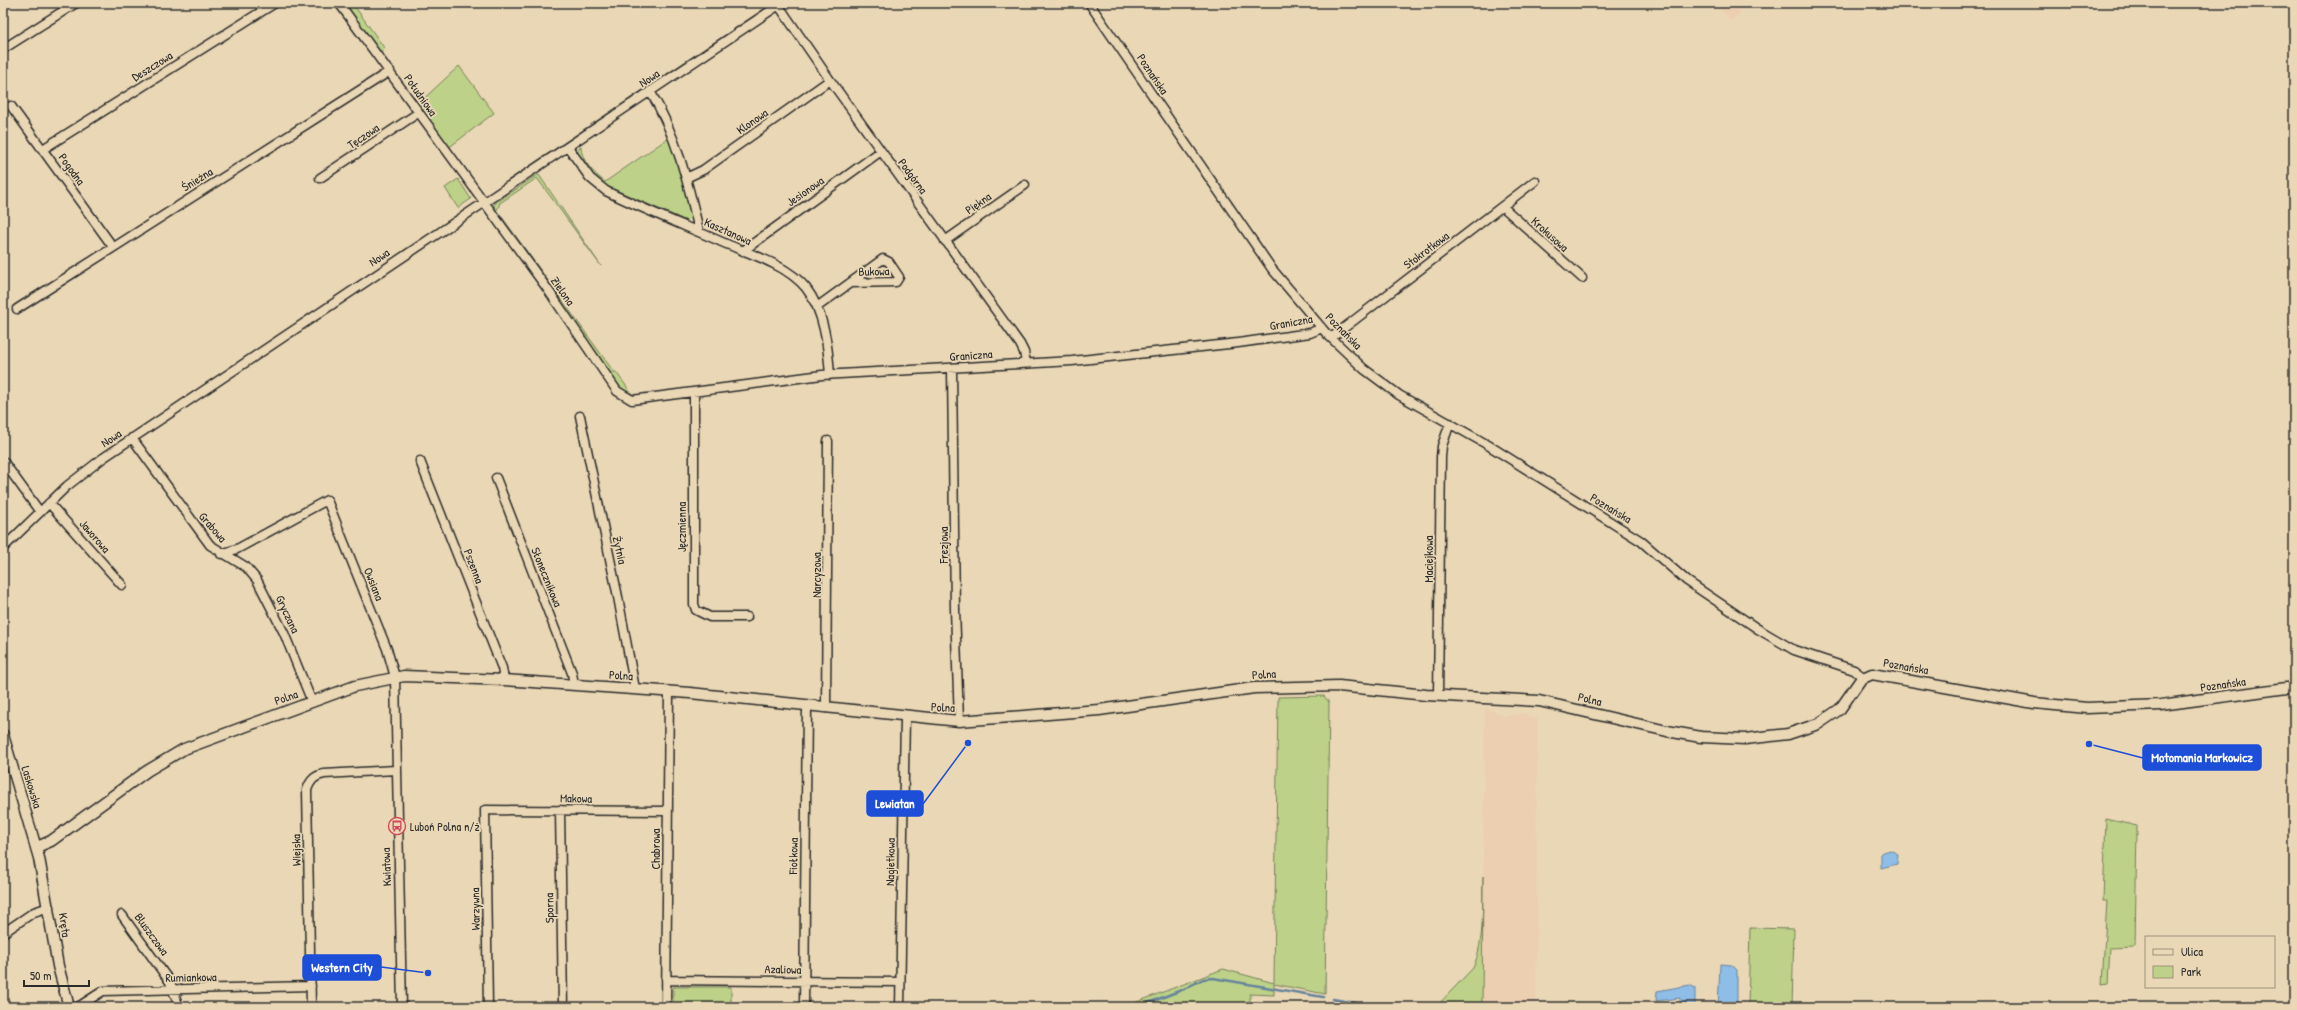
<svg xmlns="http://www.w3.org/2000/svg" width="2297" height="1010" font-family="'Patrick Hand',sans-serif">
<rect width="100%" height="100%" fill="#ead7b5"/>
<filter id="ink" filterUnits="userSpaceOnUse"><feTurbulence type="fractalNoise" baseFrequency=".025" numOctaves="2"/><feDisplacementMap in="SourceGraphic" scale="8" xChannelSelector="R" yChannelSelector="G"/><feConvolveMatrix kernelMatrix="1 2 1 2 8 2 1 2 1" color-interpolation-filters="sRGB"/></filter>
<g filter="url(#ink)">
<path fill="#ecceb0" d="M1734 3 1740 13 1730 21 1717 4Z
M1485 708 1505 716 1526 713 1529 718H1537L1536 1007H1482Z"/>
<path fill="#bdd288" stroke="#747e5a" d="M353 4 385 49 383 51 378 50 347 9Z
M459 66 494 113 447 149 417 105Z
M664 125 681 174 691 217 687 221 604 185 594 176 577 152 581 146C581 161 594 173 605 182L667 139Z
M537 175H539L601 266 537 178 500 203 497 210H494V204Z
M458 179 471 199 458 208 445 188Z
M502 217 614 372H616L632 394 640 395 633 396 621 388 501 219Z
M1324 696 1329 702 1325 994 1274 984V995L1250 994V1007H1124L1223 969 1274 983 1278 697Z
M2106 819 2137 826 2135 946 2110 947 2108 983 2102 984 2107 901H2103Z
M1483 876 1482 1007H1436L1473 968C1485 941 1482 905 1483 876Z
M1750 928 1794 929 1792 1007H1748Z
M673 987H731V1007H673Z"/>
<path fill="#8ebde8" stroke="#66839c" d="M1890 850 1898 854 1897 864 1881 868V853Z
M1720 964 1732 965 1737 970V1007H1718Z
M1690 985 1695 988V1007H1680V998L1656 1001 1657 991Z"/>
<g fill="none" stroke-linecap="round" stroke-linejoin="round">
<path stroke="#66839c" stroke-width="2.5" d="M1333 999 1379 1007
M1138 1007 1184 989 1203 979 1213 978 1323 997"/>
<g stroke="#2b2b2b" stroke-width="11">
<path id="minor" d="M339 3 546 287 617 391 632 400 822 375 1072 361 1238 343 1310 333 1322 328
M777 3 830 80 1020 344 1024 352 1026 363
M1089 3 1272 269 1326 333 1364 369 1399 395 1488 445 1641 541 1687 581 1758 629 1794 650 1854 670 1863 677
M3 49 76 3
M650 91C676 134 688 182 699 231
M11 106 113 247
M568 147 590 178 606 191C647 211 688 227 729 245 754 255 788 266 806 288 824 311 828 346 830 375
M43 149 275 3
M320 178 418 113
M686 178 703 170 830 80
M1503 207 1582 278
M945 241 1025 185
M743 251 881 151
M817 307 883 259 889 262 899 277 896 282 850 283
M17 309 390 71
M1331 338 1535 181
M952 369 955 609 959 721
M694 392V604L696 610 710 617H747
M580 416 618 597 635 689
M132 438 210 545 246 567 257 580 284 633 312 702
M3 461 40 512
M420 461 502 668 504 680
M496 478 572 673 574 685
M49 503 122 585
M3 548 67 486 103 458 782 3
M221 554 237 549 327 500 387 649 395 677 402 1007
M1438 695 1441 457 1442 446 1450 423
M826 708 828 441
M560 810 563 1007
M122 915 170 982 179 1007
M3 933 34 912 49 907
M666 980 900 982
M78 1007 103 991 311 986
M311 1007 307 790C310 781 314 776 324 774L396 770
M488 1007 485 810 667 811
M666 1007 669 691
M804 1007 807 706
M900 1007 905 717"/>
</g>
<g stroke="#2b2b2b" stroke-width="13">
<path id="tertiary" d="M3 735 39 858 58 966 69 1007
M37 847 51 841 147 771 184 749 355 686 404 676 504 680 690 693 959 721 1099 710 1254 688 1339 686 1426 695 1539 701 1667 731 1701 737 1745 739 1788 734 1818 724 1840 709 1861 679 1872 674 2034 703 2087 708 2161 705 2294 687"/>
</g>
<use href="#minor" stroke="#ead7b5" stroke-width="8"/>
<use href="#tertiary" stroke="#ead7b5" stroke-width="10"/>
</g>
</g>
<defs>
<g id="bus-ring" transform="scale(0.9)"><circle r="9.5" fill="#ead7b5" stroke="#d1495b" stroke-width="1.5"/><path d="M-5-6H5V4H4V6H2V4H-2V6H-4V4H-5ZM-3.5-4V0h7V-4ZM-3.5 1.2v1.5H-2V1.2ZM2 1.2v1.5H3.5V1.2Z" fill="#d1495b"/></g>
</defs>
<g fill-rule="evenodd">
<use href="#bus-ring" x="397" y="826"/>
</g>
<g text-anchor="middle" dominant-baseline="central" stroke-width="3.5" stroke-linejoin="round" paint-order="stroke">
<g font-size="12" fill="#2b2b2b" stroke="#ead7b5">
<text transform="translate(152 66) rotate(-32)">Deszczowa</text>
<text transform="translate(1153 74) rotate(56)">Poznańska</text>
<text transform="translate(649 78) rotate(-34)">Nowa</text>
<text transform="translate(421 95) rotate(55)">Południowa</text>
<text transform="translate(752 121) rotate(-35)">Klonowa</text>
<text transform="translate(363 136) rotate(-34)">Tęczowa</text>
<text transform="translate(72 169) rotate(54)">Pogodna</text>
<text transform="translate(913 176) rotate(54)">Podgórna</text>
<text transform="translate(197 179) rotate(-32)">Śnieżna</text>
<text transform="translate(805 191) rotate(-35)">Jesionowa</text>
<text transform="translate(978 203) rotate(-35)">Piękna</text>
<text transform="translate(728 231) rotate(24)">Kasztanowa</text>
<text transform="translate(1550 234) rotate(42)">Krokusowa</text>
<text transform="translate(1426 250) rotate(-37)">Stokrotkowa</text>
<text transform="translate(379 257) rotate(-34)">Nowa</text>
<text transform="translate(874 271) rotate(-1)">Bukowa</text>
<text transform="translate(563 291) rotate(55)">Zielona</text>
<text transform="translate(1291 322) rotate(-10)">Graniczna</text>
<text transform="translate(1344 331) rotate(45)">Poznańska</text>
<text transform="translate(971 355) rotate(-4)">Graniczna</text>
<text transform="translate(111 438) rotate(-34)">Nowa</text>
<text transform="translate(1611 508) rotate(31)">Poznańska</text>
<text transform="translate(213 527) rotate(49)">Grabowa</text>
<text transform="translate(681 527) rotate(-90)">Jęczmienna</text>
<text transform="translate(95 536) rotate(49)">Jaworowa</text>
<text transform="translate(943 545) rotate(-90)">Frezjowa</text>
<text transform="translate(620 550) rotate(77)">Żytnia</text>
<text transform="translate(1428 559) rotate(-90)">Maciejkowa</text>
<text transform="translate(474 566) rotate(69)">Pszenna</text>
<text transform="translate(816 575) rotate(-90)">Narcyzowa</text>
<text transform="translate(547 577) rotate(68)">Słonecznikowa</text>
<text transform="translate(374 584) rotate(68)">Owsiana</text>
<text transform="translate(288 614) rotate(65)">Gryczana</text>
<text transform="translate(1906 666) rotate(10)">Poznańska</text>
<text transform="translate(1264 674) rotate(-4)">Polna</text>
<text transform="translate(621 675) rotate(4)">Polna</text>
<text transform="translate(2223 684) rotate(-8)">Poznańska</text>
<text transform="translate(286 697) rotate(-19)">Polna</text>
<text transform="translate(1590 699) rotate(14)">Polna</text>
<text transform="translate(943 707) rotate(3)">Polna</text>
<text transform="translate(32 787) rotate(73)">Laskowska</text>
<text transform="translate(576 798) rotate(1)">Makowa</text>
<text transform="translate(655 849) rotate(-90)">Chabrowa</text>
<text transform="translate(296 850) rotate(-91)">Wiejska</text>
<text transform="translate(793 856) rotate(-89)">Fiołkowa</text>
<text transform="translate(890 862) rotate(-89)">Nagietkowa</text>
<text transform="translate(386 867) rotate(-92)">Kwiatowa</text>
<text transform="translate(549 908) rotate(-91)">Sporna</text>
<text transform="translate(475 909) rotate(-91)">Warzywna</text>
<text transform="translate(65 925) rotate(82)">Kręta</text>
<text transform="translate(152 934) rotate(54)">Bluszczowa</text>
<text transform="translate(783 969) rotate(1)">Azaliowa</text>
<text transform="translate(191 977) rotate(-1)">Rumiankowa</text>
</g>
<g font-size="12" fill="#2b2b2b" stroke="#ead7b5" text-anchor="start">
<text x="410" y="826">Luboń Polna n/ż</text>
</g>
</g>
<path fill="none" stroke="#1d4ed8" stroke-width="1.5" d="M2089 744L2143 758M968 743L923 804M428 973L381 967"/>
<g fill="#1d4ed8" stroke="#ead7b5" stroke-width="1.5">
<circle cx="2089" cy="744" r="4"/>
<circle cx="968" cy="743" r="4"/>
<circle cx="428" cy="973" r="4"/>
</g>
<g fill="#1d4ed8" stroke="#1d4ed8" stroke-width="1.5">
<rect x="2143" y="745" width="118" height="25" rx="4"/>
<rect x="867" y="791" width="56" height="25" rx="4"/>
<rect x="303" y="955" width="78" height="25" rx="4"/>
</g>
<g font-size="13" text-anchor="middle" font-weight="bold" fill="#fff">
<text x="2202" y="762">Motomania Markowicz</text>
<text x="895" y="808">Lewiatan</text>
<text x="342" y="972">Western City</text>
</g>
<rect width="2297" height="1010" fill="none" stroke="#ead7b5" stroke-width="16"/>
<rect x="8" y="8" width="2281" height="994" fill="none" stroke="#2b2b2b" stroke-width="1.5" filter="url(#ink)"/>
<rect x="2145" y="936" width="130" height="52" fill="#ead7b5" stroke="#9e927e"/>
<rect x="2153" y="949" width="20" height="6" fill="#ead7b5" stroke="#9e927e"/>
<text x="2181" y="956" font-size="12" fill="#2b2b2b">Ulica</text>
<rect x="2153" y="966" width="20" height="12" fill="#bdd288" stroke="#9e927e"/>
<text x="2181" y="976" font-size="12" fill="#2b2b2b">Park</text>
<path d="M24 980v6h65v-6" fill="none" stroke="#2b2b2b" stroke-width="2"/>
<text x="30" y="980" font-size="12" fill="#2b2b2b" stroke="#ead7b5" stroke-width="3" paint-order="stroke">50 m</text>
</svg>
